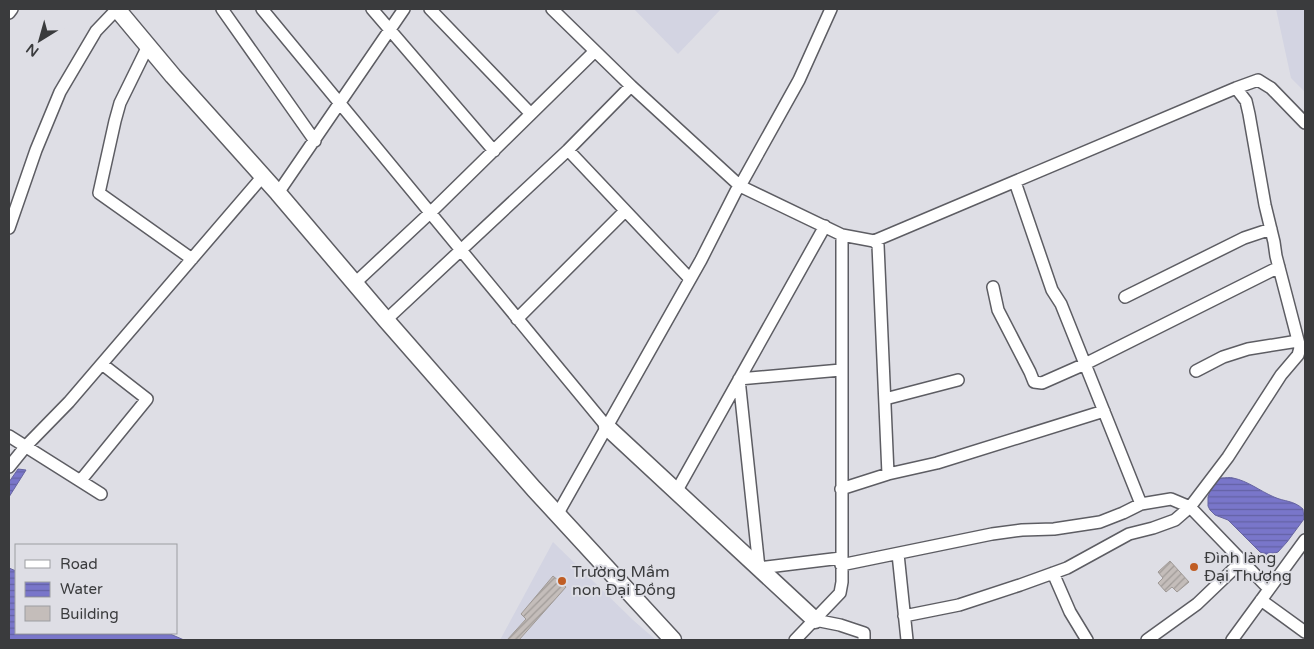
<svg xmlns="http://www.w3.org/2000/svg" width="1314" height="649" font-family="'Varela Round',sans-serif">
<defs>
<pattern id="water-rules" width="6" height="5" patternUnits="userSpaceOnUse" patternTransform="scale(1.25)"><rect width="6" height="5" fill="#7976ca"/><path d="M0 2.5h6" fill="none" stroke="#6462a5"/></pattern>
<pattern id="building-hatch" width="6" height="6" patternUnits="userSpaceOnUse" patternTransform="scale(1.25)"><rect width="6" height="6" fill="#c4bdba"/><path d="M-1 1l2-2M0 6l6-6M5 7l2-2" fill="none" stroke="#a09b98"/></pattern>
</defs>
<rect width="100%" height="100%" fill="#dedee5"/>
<path fill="#d3d4e2" d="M634 9H721L678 54Z
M1276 9H1305V92L1291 78Z
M553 542 633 620 656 640H500Z"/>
<path fill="url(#water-rules)" stroke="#6664a0" d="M18 469 26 470 9 497V482Z
M1221 478C1225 478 1230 477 1233 478 1248 481 1260 491 1274 497 1285 502 1293 500 1303 509L1304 519 1287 542 1278 552 1269 555 1265 554 1260 552 1228 520 1215 515 1210 510 1208 506V497L1212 486Z
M9 568 16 571V633H168L184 640H9Z"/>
<path fill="url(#building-hatch)" stroke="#9f9996" d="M1170 561 1189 582 1177 592 1172 587 1166 592 1158 583 1163 578 1158 572Z
M553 576 566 587 519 640H507L526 619 521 614Z"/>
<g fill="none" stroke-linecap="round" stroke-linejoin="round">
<g stroke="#5d5d63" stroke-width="14">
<path id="street" d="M222 9 315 141
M262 9 607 427
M372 9 494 151
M430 9 531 114
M552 9 631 86 740 186 736 191 701 260 557 515
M831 9 799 80 740 186 842 235 874 241 1236 88 1258 80 1271 88 1305 123
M9 13 12 9
M148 46 120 103 115 121 99 193 192 259
M568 150 690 279
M1015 182 1052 290 1061 304 1141 504
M278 193 404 9
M9 228 36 150 60 92 96 31 117 9
M874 241 878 245 888 474
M355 283 430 213 595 51
M993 287 998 310 1030 372 1034 382 1042 383 1085 364 1279 267
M1125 297 1244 238 1271 229
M517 319 625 211
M386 320 568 150 631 86
M1196 371 1223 357 1248 349 1298 341
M885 399 958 380
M9 436 101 494
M9 467 26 446 69 402 263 176
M81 480 147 399 102 364
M841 489 888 474 937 463 1104 411
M676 492 825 226
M898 554 907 640
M841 558 759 568 739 379 841 370
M841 565 992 534 1022 530 1054 529 1100 522 1123 513 1141 504 1171 499 1190 507 1269 589
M1053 573 1070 612 1087 640
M1261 600 1305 632
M904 616 959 605 1020 585 1067 568 1129 534 1153 528 1175 520 1190 507 1228 457 1281 375 1298 355 1300 348 1276 256 1274 242 1265 205 1249 114 1246 101 1236 88
M815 620 840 625 864 633V640
M795 640 840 593 842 582V235
M1147 640 1197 604 1242 561
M1232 640 1305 540"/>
</g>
<g stroke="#5d5d63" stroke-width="19">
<path id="secondary" d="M117 9 173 76 278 193 386 320 534 489 673 640
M607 427 815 620"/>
</g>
<use href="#street" stroke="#fff" stroke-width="11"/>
<use href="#secondary" stroke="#fff" stroke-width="16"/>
</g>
<g fill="#c05d24" stroke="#dedee5" stroke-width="2">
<circle cx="1194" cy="567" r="5"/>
<circle cx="562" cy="581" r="5"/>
</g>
<g text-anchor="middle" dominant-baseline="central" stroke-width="4" stroke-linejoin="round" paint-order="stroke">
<g font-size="16" fill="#3a3b3d" stroke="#dedee5" text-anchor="start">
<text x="1204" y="558">Đình làng<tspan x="1204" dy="18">Đại Thượng</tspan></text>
<text x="572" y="572">Trường Mầm<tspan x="572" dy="18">non Đại Đồng</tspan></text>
</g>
</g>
<rect width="1314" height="649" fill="none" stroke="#3a3b3d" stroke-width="20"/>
<rect x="15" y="544" width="162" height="90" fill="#dedee5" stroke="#9c9da2"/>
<rect x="25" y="560" width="25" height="8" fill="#ffffff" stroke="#9c9da2"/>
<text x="60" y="569" font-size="15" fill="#3a3b3d">Road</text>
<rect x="25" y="582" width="25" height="15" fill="url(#water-rules)" stroke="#9c9da2"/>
<text x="60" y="594" font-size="15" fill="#3a3b3d">Water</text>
<rect x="25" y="606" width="25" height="15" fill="#c4bdba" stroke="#9c9da2"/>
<text x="60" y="619" font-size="15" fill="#3a3b3d">Building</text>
<g transform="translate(40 40) rotate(217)" stroke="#dedee5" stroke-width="4" paint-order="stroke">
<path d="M0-4L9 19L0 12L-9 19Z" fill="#3a3b3d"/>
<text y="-8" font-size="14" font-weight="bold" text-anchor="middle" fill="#3a3b3d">N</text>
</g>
</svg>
